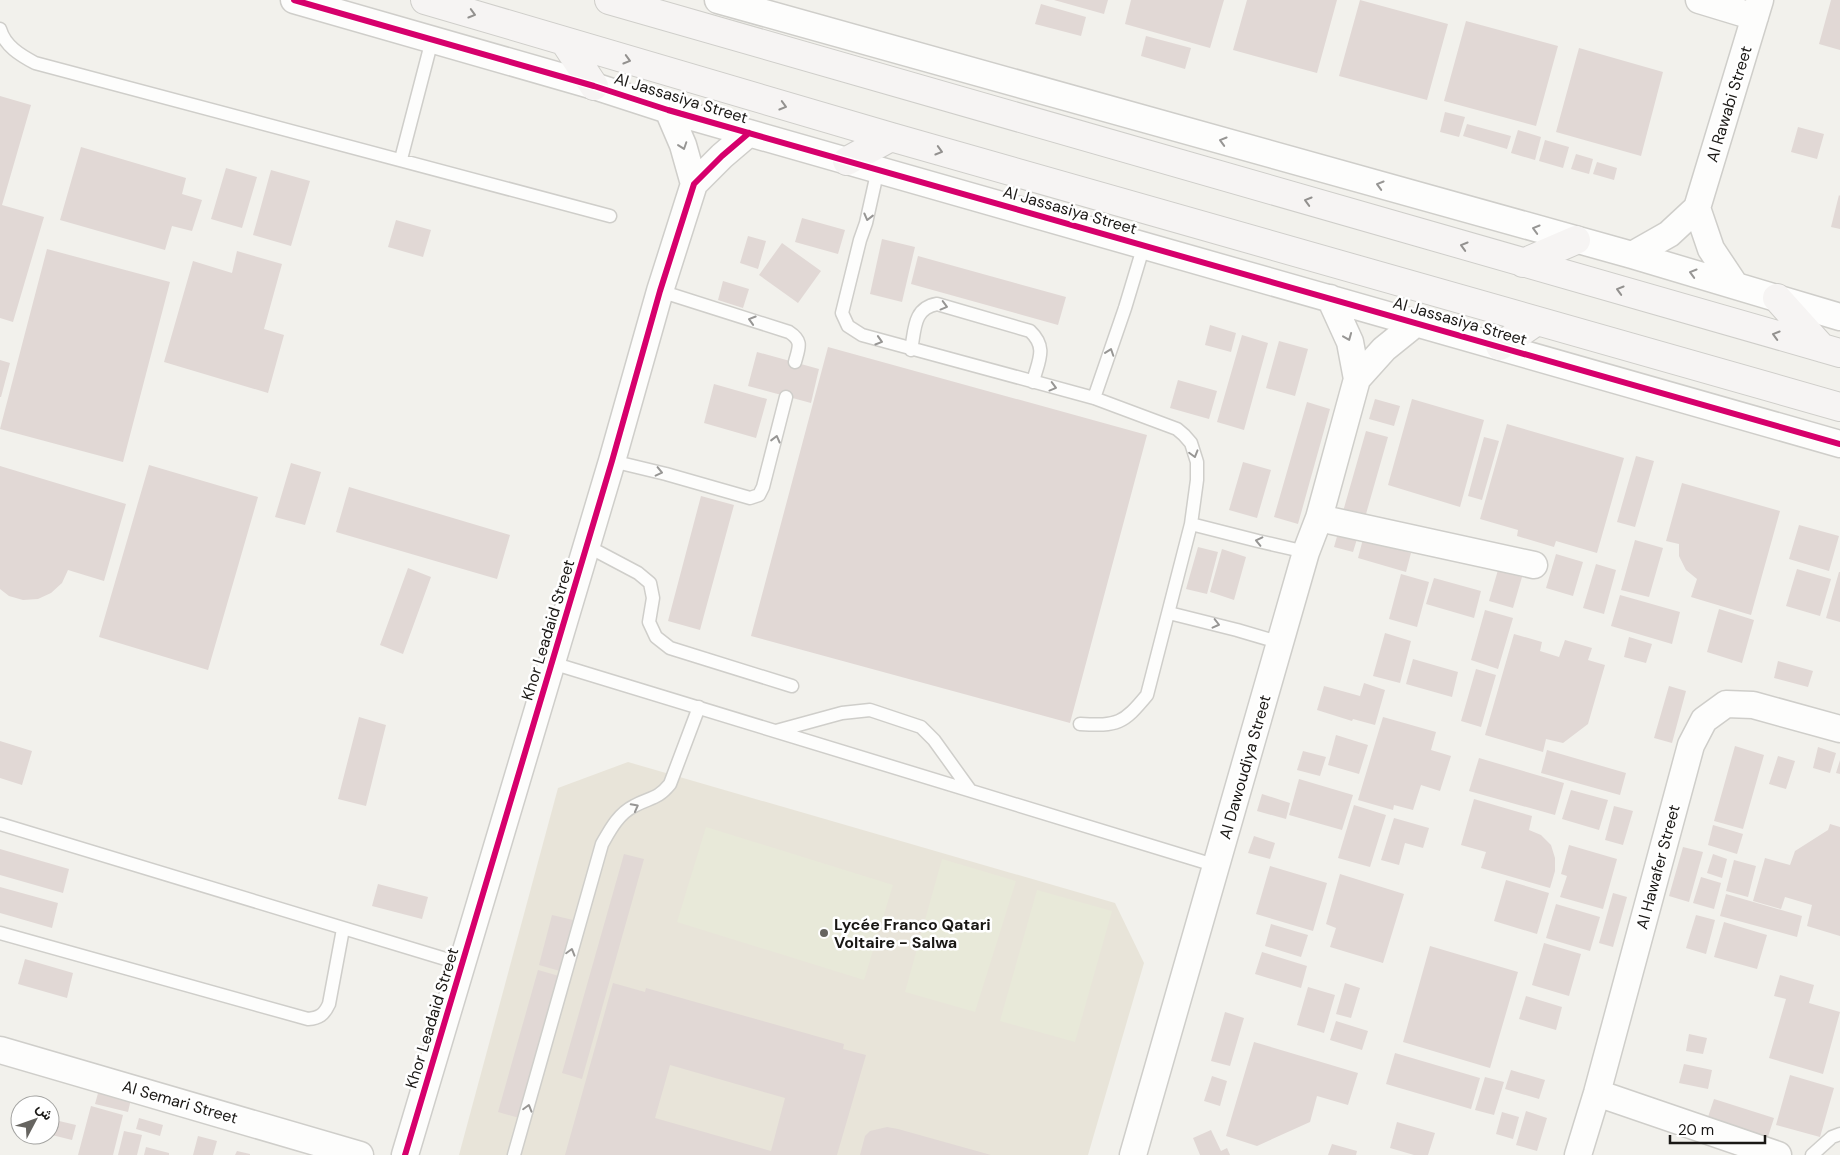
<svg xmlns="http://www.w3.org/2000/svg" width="1840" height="1155" font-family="'DM Sans',Vazirmatn,sans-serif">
<rect width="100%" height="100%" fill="#f2f1ec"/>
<path fill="#e8e4d9" d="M628 762 1115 903 1144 963 1088 1155H459L558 788Z"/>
<path fill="#e8e9d9" d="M706 827 893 885 864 980 677 922Z
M942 859 1016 881 975 1012 905 992Z
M1037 890 1112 911 1075 1042 1000 1021Z"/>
<path fill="#e1d8d5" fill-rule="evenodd" d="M1054 0H1108L1104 14Z
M1131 0H1224L1210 48 1125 24Z
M1247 0H1337L1317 73 1233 50Z
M1360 0 1448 24 1427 100 1339 76Z
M1831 0H1840V50L1819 44Z
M1041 4 1086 17 1081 36 1035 24Z
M1466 21 1558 46 1536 126 1444 101Z
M1146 36 1191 48 1185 69 1141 56Z
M1579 48 1663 72 1641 156 1556 132Z
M0 96 31 105 2 205 44 217 13 322 0 318Z
M1445 112 1465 117 1459 137 1440 132Z
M1467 124 1511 136 1507 149 1463 136Z
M1798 127 1824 134 1817 159 1791 152Z
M1518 130 1541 137 1535 160 1511 153Z
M1545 140 1569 147 1563 168 1539 161Z
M81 147 186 178 182 194 202 200 192 231 172 226 165 250 60 220Z
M1576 154 1593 159 1589 174 1571 169Z
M1597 162 1617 168 1614 180 1593 174Z
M226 168 257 177 242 228 211 219Z
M271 170 310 181 291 246 253 235Z
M1839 195 1840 196V229L1831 227Z
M802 218 845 230 838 254 795 242Z
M396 220 431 230 423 257 388 247Z
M748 236 766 241 758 269 740 263Z
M882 239 915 247 902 302 870 294Z
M782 243 821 271 798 303 759 275Z
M47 249 170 282 123 462 0 429Z
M237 251 282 264 264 329 284 335 268 393 164 362 193 261 232 273Z
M918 256 1066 297 1058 325 911 284Z
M723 281 749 289 743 308 718 300Z
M1210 325 1236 333 1231 352 1205 345Z
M1242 335 1268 343 1244 430 1217 422Z
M1279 341 1308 349 1295 396 1266 388Z
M828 347 1147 435 1070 723 751 636Z
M757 352 819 369 811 403 748 386Z
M0 360 10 363 1 397H0Z
M1178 380 1217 391 1209 419 1170 408Z
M714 384 767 399 756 438 704 423Z
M1375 399 1400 406 1394 426 1369 419Z
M1412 399 1484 420 1460 507 1388 485Z
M1307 402 1330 409 1298 524 1274 517Z
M1507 424 1624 458 1597 553 1556 541 1554 547 1517 536 1518 530 1480 519Z
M1366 431 1388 437 1364 521 1342 515Z
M1484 437 1499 441 1482 500 1468 496Z
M1636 456 1654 461 1635 527 1617 522Z
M1243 462 1271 470 1257 518 1229 510Z
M291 463 321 472 305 525 275 517Z
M149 465 258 497 208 670 99 637Z
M0 466 126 504 104 581 68 570 62 583 51 593 38 599 23 600 9 596 0 589Z
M1682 483 1780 511 1751 615 1691 597 1697 579 1686 570 1679 556V544L1666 541Z
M349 487 510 535 497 579 336 532Z
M701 496 734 505 700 630 668 621Z
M1799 525 1839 536 1829 571 1789 559Z
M1338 533 1357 539 1353 552 1334 547Z
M1363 539 1411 553 1406 572 1358 558Z
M1635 540 1663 548 1649 597 1621 590Z
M1198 547 1218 552 1207 594 1186 589Z
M1222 549 1246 557 1234 600 1210 592Z
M1556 554 1583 562 1573 596 1546 588Z
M1596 564 1616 570 1604 614 1583 608Z
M408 568 431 577 403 654 380 645Z
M1797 569 1831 579 1820 616 1786 606Z
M1498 570 1522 577 1513 608 1489 601Z
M1839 572H1840V622L1826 618Z
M1401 574 1429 582 1417 627 1389 619Z
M1434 578 1481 591 1474 618 1426 604Z
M1620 595 1680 612 1672 644 1611 626Z
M1719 609 1754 620 1742 663 1707 652Z
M1485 610 1513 618 1498 669 1471 660Z
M1385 633 1411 641 1400 683 1373 676Z
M1514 634 1542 642 1540 651 1559 657 1565 640 1592 648 1588 660 1605 665 1588 724 1563 743 1546 739 1543 752 1485 735Z
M1629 637 1652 644 1646 663 1624 657Z
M1413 659 1458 672 1452 697 1406 684Z
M1778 661 1813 671 1808 687 1774 678Z
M1476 669 1496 675 1481 727 1461 721Z
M1364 683 1385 690 1375 725 1353 719 1352 721 1317 710 1324 686 1360 696Z
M1669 686 1686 691 1672 743 1654 738Z
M359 717 386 725 366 806 338 799Z
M1383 717 1436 732 1431 750 1451 756 1440 791 1421 785 1413 810 1394 805 1393 810 1358 800Z
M1336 735 1368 745 1359 774 1328 765Z
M0 741 32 751 22 785 0 778Z
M1735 746 1764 755 1743 829 1714 821Z
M1818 747 1836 753 1830 773 1813 768Z
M1547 750 1626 773 1620 795 1541 773Z
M1303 751 1326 757 1320 776 1297 770Z
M1778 756 1795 761 1786 789 1769 784Z
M1479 758 1564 783 1555 815 1469 791Z
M1840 760V774L1836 773Z
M1299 779 1353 795 1342 830 1289 815Z
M1571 790 1608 800 1599 830 1562 819Z
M1262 794 1290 803 1286 819 1257 811Z
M1474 799 1532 816 1529 830 1541 835 1551 845 1555 858V871L1550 888 1481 868 1486 852 1461 845Z
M1354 805 1386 815 1370 867 1338 858Z
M1614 806 1633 811 1623 845 1605 840Z
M1394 818 1429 828 1423 848 1405 843 1399 865 1381 860Z
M1830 824 1840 827V936L1807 926 1812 905 1785 897 1781 909 1753 901 1765 858 1790 865 1795 851 1828 830Z
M1713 825 1743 834 1737 854 1708 845Z
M1254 836 1275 843 1270 859 1248 853Z
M1569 845 1617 859 1603 909 1560 897 1567 876 1561 874Z
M1683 847 1703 852 1689 902 1669 896Z
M0 849 69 869 63 893 0 875Z
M624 854 644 859 582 1079 562 1073Z
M1713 854 1727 859 1722 878 1707 873Z
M1734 860 1756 866 1748 897 1726 891Z
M1270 866 1327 883 1313 931 1256 914Z
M1340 874 1404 894 1383 963 1330 947 1336 928 1326 924Z
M1701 877 1721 883 1714 909 1693 903Z
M1506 880 1549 893 1537 934 1494 921Z
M378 884 428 897 422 919 372 906Z
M0 887 58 903 52 928 0 913Z
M1613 893 1627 897 1613 947 1599 943Z
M1726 894 1802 916 1797 937 1720 916Z
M1556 904 1600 917 1590 951 1546 938Z
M552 915 573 920 560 971 539 965Z
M1696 915 1715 920 1706 954 1686 948Z
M1724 922 1767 935 1757 969 1714 957Z
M1271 924 1308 935 1301 957 1265 946Z
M1544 943 1581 954 1569 996 1532 985Z
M1430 946 1518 972 1490 1068 1403 1042Z
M1262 952 1307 966 1301 988 1255 974Z
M25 959 73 973 67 998 18 984Z
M538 970 559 976 519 1118 498 1112Z
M1780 975 1814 985 1809 1003 1840 1012 1823 1074 1769 1058 1786 999 1774 996Z
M613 983 645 992 646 988 844 1044 843 1049 866 1055 837 1155H565ZM670 1065 785 1098 771 1151 655 1118Z
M1345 983 1360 988 1351 1018 1336 1014Z
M1308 987 1335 995 1324 1033 1297 1025Z
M1526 996 1562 1007 1556 1030 1519 1019Z
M1225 1012 1244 1018 1230 1066 1211 1061Z
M1336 1021 1368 1031 1362 1050 1330 1040Z
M1689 1034 1707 1038 1703 1054 1686 1051Z
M1254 1042 1358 1073 1348 1105 1317 1096 1310 1122 1257 1146 1226 1136Z
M1395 1053 1480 1078 1471 1109 1386 1084Z
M1684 1064 1712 1070 1708 1089 1679 1083Z
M1511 1070 1545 1080 1539 1099 1505 1089Z
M1790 1075 1834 1088 1820 1137 1776 1125Z
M1212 1076 1227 1081 1220 1106 1204 1101Z
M1485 1077 1504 1082 1494 1115 1475 1110Z
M100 1086 132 1095 128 1112 95 1104Z
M1714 1099 1774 1118 1766 1143 1706 1123Z
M91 1106 123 1115 113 1155H78Z
M1526 1111 1547 1118 1537 1151 1516 1145Z
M1502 1112 1519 1117 1513 1139 1496 1134Z
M139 1118 163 1125 160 1136 136 1129Z
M55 1120 76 1125 72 1140 52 1135Z
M1397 1122 1435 1133 1428 1155H1414L1390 1148Z
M887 1127 898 1129 991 1155H860L865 1136 870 1131Z
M1211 1130 1221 1151 1227 1148 1230 1155H1200L1193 1138Z
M124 1131 142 1135 137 1155H118Z
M198 1136 217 1141 213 1155H193Z
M1332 1144 1357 1151 1356 1155H1328Z
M146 1147 169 1153V1155H144Z
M237 1151 250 1154V1155H235Z"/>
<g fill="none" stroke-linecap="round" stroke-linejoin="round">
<g stroke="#cfceca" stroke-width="15">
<path id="lane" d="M0 29C5 46 20 55 35 63L610 216
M401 159 432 40
M878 169 866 223 860 240 842 313 848 326 862 335 1094 398 1177 429 1184 435 1191 443 1197 462V480L1191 524 1147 695C1123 724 1118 726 1080 724
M660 291 789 332C803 341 799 347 795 362
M911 350C915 330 913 308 937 304L1030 331C1048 348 1038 361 1033 382
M1094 398 1125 308 1144 245
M612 461 666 474 750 498 759 495 763 487 786 397
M1191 524 1258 541 1306 552
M587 546 638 573 650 583 653 598 649 622 656 637 670 648 792 686
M1169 613 1237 630 1281 643
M552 663 1217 866
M776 731 842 713 870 710 921 727 934 740 970 790
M0 824 462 964
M0 933 308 1019C319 1018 324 1015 329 1004L343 929
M514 1155 602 844C610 830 618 814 634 806 650 797 657 800 670 784L699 707
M1812 1155 1832 1137 1840 1134"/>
</g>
<g stroke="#cfceca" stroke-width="29">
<path id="street" d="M294 0 594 86 668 110 1840 444
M718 0 1632 255 1840 317
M1699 0 1755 17
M668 110 683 145 694 184
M1697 208 1711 249 1735 285
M1632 255 1669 234 1697 208 1760 0
M1357 379 1384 349 1415 324
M1319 518 1534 565
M0 1050 360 1155
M1597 1093 1778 1155
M405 1155 612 461 660 291 694 184 722 156 749 133
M1133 1155 1306 552 1319 518 1357 379 1350 342 1330 298
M1578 1155 1597 1093 1691 745 1704 720 1726 704 1753 705 1840 729"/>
</g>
<g stroke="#cfceca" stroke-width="30">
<path id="secondary" d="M425 0 891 137 1840 407
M609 0 1840 353
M564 41 594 86
M847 161 891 137
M1523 263 1576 240
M1777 298 1822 348
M1500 346 1537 321"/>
</g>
<use href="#lane" stroke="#fdfdfc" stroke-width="12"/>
<use href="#street" stroke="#fdfdfc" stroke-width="26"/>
<use href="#secondary" stroke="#f6f4f3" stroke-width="28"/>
<g stroke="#fff" stroke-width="9">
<path id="cycleway" d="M294 0 594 86 668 110 1840 444
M405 1155 612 461 660 291 694 184 722 156 749 133"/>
</g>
<use href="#cycleway" stroke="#d6006c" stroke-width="6"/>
</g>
<defs><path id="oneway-chevron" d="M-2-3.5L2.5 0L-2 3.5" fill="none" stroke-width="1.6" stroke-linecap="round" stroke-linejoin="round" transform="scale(1.25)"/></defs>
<g stroke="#93918f">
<use href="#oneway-chevron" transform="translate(472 14) rotate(16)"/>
<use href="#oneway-chevron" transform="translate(627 60) rotate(16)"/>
<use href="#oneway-chevron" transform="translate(783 106) rotate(16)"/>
<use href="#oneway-chevron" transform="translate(939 151) rotate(16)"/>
<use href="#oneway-chevron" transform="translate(1308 201) rotate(-164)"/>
<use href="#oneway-chevron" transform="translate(1464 246) rotate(-164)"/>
<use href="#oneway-chevron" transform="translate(1620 290) rotate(-164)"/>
<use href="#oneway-chevron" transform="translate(1776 335) rotate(-164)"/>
</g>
<g stroke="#979694">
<use href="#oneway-chevron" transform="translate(1223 141) rotate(-164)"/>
<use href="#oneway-chevron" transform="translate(683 146) rotate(71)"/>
<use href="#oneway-chevron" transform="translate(1380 185) rotate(-164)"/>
<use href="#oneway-chevron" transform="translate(868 217) rotate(104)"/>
<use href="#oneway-chevron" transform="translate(1536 229) rotate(-164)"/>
<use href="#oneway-chevron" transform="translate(1693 273) rotate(-164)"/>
<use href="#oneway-chevron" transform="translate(944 306) rotate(15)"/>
<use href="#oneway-chevron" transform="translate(752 320) rotate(-163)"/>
<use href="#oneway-chevron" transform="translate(1348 337) rotate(68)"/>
<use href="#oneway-chevron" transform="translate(879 341) rotate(17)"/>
<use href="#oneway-chevron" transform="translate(1110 352) rotate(-71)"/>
<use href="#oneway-chevron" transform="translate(1053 387) rotate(15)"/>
<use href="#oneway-chevron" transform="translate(776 439) rotate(-76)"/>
<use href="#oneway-chevron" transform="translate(1194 454) rotate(74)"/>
<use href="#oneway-chevron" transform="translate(659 472) rotate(13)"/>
<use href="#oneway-chevron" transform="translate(1259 541) rotate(-167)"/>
<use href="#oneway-chevron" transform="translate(1216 624) rotate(14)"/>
<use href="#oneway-chevron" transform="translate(635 807) rotate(-28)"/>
<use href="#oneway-chevron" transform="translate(571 952) rotate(-74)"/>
<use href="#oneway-chevron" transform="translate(528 1108) rotate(-74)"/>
</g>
<circle fill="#666460" stroke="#fff" stroke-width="2" cx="824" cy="933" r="5"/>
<g text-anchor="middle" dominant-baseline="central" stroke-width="5" stroke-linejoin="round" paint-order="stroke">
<g font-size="16" fill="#1a1815" stroke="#fff">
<text transform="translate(681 98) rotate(17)">Al Jassasiya Street</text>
<text transform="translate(1729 104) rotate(-73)">Al Rawabi Street</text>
<text transform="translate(1070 210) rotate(16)">Al Jassasiya Street</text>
<text transform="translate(1460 321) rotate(16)">Al Jassasiya Street</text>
<text transform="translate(548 630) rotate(-73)">Khor Leadaid Street</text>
<text transform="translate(1245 767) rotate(-74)">Al Dawoudiya Street</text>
<text transform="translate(1658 867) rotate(-75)">Al Hawafer Street</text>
<text transform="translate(432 1018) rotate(-73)">Khor Leadaid Street</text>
<text transform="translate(180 1102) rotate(16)">Al Semari Street</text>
</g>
<g font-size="16" font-weight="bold" fill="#1a1815" stroke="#fff" text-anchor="start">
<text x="834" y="924">Lycée Franco Qatari<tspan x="834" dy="18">Voltaire - Salwa</tspan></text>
</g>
</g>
<g transform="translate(35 1120) rotate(49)"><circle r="24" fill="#ffffff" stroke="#a3a3a1"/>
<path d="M0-4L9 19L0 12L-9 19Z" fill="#666460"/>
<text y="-8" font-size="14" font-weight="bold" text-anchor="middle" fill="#1a1815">ش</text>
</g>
<path d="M1670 1135v8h95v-8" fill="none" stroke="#1a1815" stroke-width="2.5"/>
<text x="1678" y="1135" font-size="15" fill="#1a1815" stroke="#ffffff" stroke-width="4" paint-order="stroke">20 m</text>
</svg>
